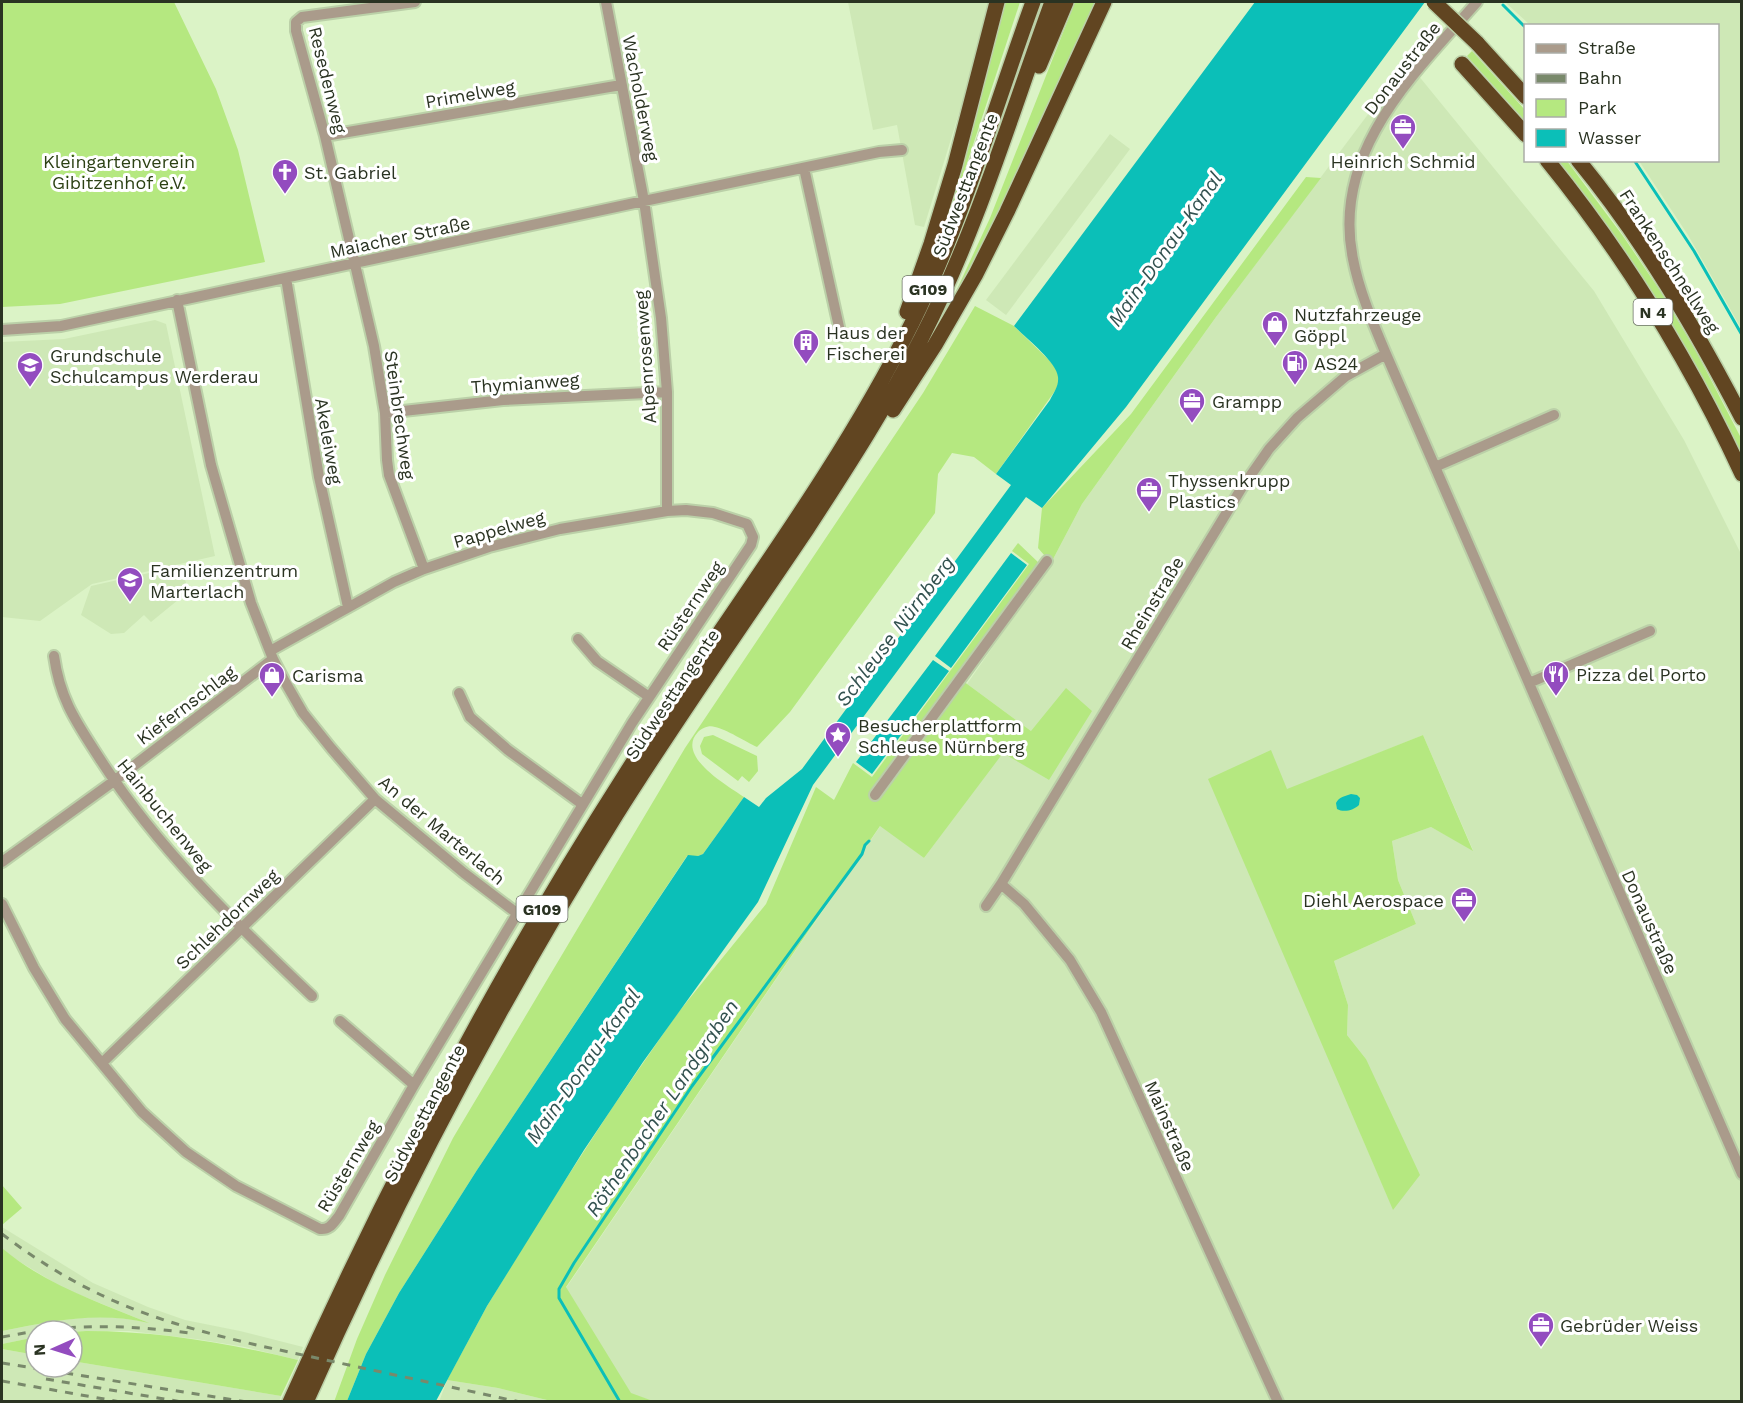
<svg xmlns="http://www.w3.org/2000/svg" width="1743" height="1403" font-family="'Work Sans',sans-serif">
<rect width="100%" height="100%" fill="#dbf3c6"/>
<path fill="#cee8b6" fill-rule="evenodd" d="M848 2H993L924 227 915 225 897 125 873 130Z
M1505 2H1741V328L1688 235 1639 161 1718 160V26L1530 25Z
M1409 64 1594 291 1684 440 1741 554V1401H653L631 1394 566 1288 881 825 924 858 1003 752 1049 780 1031 731 967 684 1051 563 1082 504 1216 317 1378 101ZM1423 735 1473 850 1431 827 1392 841 1398 880 1416 924 1334 961 1348 1005 1347 1035 1366 1059 1393 1209 1361 1135 1287 790Z
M1110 134 1130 149 1006 315 986 300Z
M155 320 166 324 215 556 92 584 40 621 2 617V342L64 339Z
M180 566 189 591 151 622 144 615 124 633 111 634 81 615 91 586Z
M2 1227 93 1283 148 1307 185 1320 240 1331 303 1347 298 1360 245 1347 196 1339 129 1331H86L72 1332V1331H36V1337L2 1344V1331L53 1321 100 1316 144 1321 63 1288 12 1257 2 1248Z
M2 1349 36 1355V1367H72V1361L281 1396 279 1402 2 1401Z
M447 1380 498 1388 551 1401 439 1402Z"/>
<path fill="#b5e880" d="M2 2H174L216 89 238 150 265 262 60 304 2 307Z
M1002 2H1020L950 215 944 213Z
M1040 2H1046L995 151 934 302 857 441Z
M1075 2H1097L1007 205 946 313 990 218Z
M1472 51 1525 110V121L1467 56Z
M1558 161H1567L1623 236 1661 292 1697 353 1741 438V454C1690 350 1631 251 1558 161Z
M1306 177 1321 178 1216 317 1082 504 1051 563 1038 548 1042 508 1131 414Z
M975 306 1014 326 1052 363 1058 373 1059 380 1057 388 996 474 974 457 952 453 938 474 935 513 790 712 757 747C746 742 726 729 715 727 709 725 702 728 698 732 675 756 728 786 744 797L703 854 698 856H687L477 1170 399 1293 366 1354 347 1401 334 1402 357 1339 385 1275 453 1138 685 748 923 393Z
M1018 543 1040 564 959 678 1031 731 1066 688 1092 711 1049 780 1003 753 924 858 880 826 566 1287 631 1393 653 1401H551L498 1388 447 1380 487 1306 542 1216 612 1108 677 1014 766 904 816 787 834 800 853 763 872 777 1029 564 1012 551Z
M713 735 757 756 758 771 749 782 742 776 738 781 702 754 700 746 704 737Z
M1423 735 1473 851 1431 827 1392 841 1398 880 1416 924 1334 961 1348 1005 1347 1035 1366 1059 1420 1175 1393 1210 1208 779 1271 750 1287 789Z
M2 1185 22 1208 2 1225Z
M2 1248C44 1284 98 1302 149 1323 97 1311 53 1321 2 1331Z
M86 1331C158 1331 228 1343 298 1360L281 1396 72 1361V1332Z
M36 1337V1355L2 1349V1344Z"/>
<path fill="#0bbfb8" d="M1255 2H1425L1126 407 1042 508 1026 497 813 785 758 902 643 1062 584 1150 487 1306 436 1401H347L366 1354 399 1293 477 1170 688 855 698 856 703 854 744 797 759 807 766 798 802 769 1011 485 996 474 1050 400C1054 392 1059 386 1058 377 1057 362 1025 337 1014 326Z
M1011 553 1027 565 951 668 935 656Z
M933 660 949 671 872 774 856 762Z
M1351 794 1357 795 1360 798 1359 805C1354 810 1344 813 1337 809L1336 803C1339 797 1345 796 1351 794Z"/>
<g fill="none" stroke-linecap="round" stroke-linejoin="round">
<path stroke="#0bbfb8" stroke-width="3" d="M1503 5 1526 28
M1634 160 1694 251 1742 335
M620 1402 559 1298V1289L574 1263 692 1086 862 854 865 845 869 841"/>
<g stroke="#bbd0a8" stroke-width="14">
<path id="minor" d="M415 2 302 17 296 22V31L325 136 374 346 385 413 387 460 389 475 424 569
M606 2 644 201 661 318 667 392V511
M1477 2C1413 75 1331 152 1353 259 1359 291 1373 323 1386 354L1742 1174
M325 136 621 85
M804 168 841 336
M286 278 319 477 348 607
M177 300 211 465 251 603 273 659 284 680 303 713 331 748 375 799 464 873 518 914
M2 330 61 326 644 201 879 152 902 150
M385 413 503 400 667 392
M1435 467 1554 415
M578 639 597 661 648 696
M54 656C60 700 77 723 100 759 158 849 235 923 312 996
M1529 683 1650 631
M459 693 470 717 508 750 582 804
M875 795 1047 561
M2 862 114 781 273 659
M1001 884 1024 904 1070 960 1101 1012 1278 1402
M2 904 34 968 65 1019 142 1112 186 1152 236 1186 320 1229C330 1230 333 1223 339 1216L414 1085 632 723 751 545 753 537 747 524 713 513 686 510 667 511 560 529 489 547 424 569 394 582 270 651
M986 906 1001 884 1241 489 1269 449 1297 418 1346 376 1386 354
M340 1021 414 1085
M102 1063 375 799"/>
</g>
<g stroke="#bbd0a8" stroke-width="18">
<path id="highway" d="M1477 43 1526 97
M1462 64 1526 135
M1039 66 1066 2
M1547 160C1624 255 1691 364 1742 474
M1578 160C1643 239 1695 328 1742 418
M907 312 931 244 955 165 997 2
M893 410 935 345 976 274 1007 212 1104 2
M290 1402C387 1185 497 975 625 775 720 624 832 483 912 323 963 220 994 109 1033 2
M306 1402C396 1199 499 1003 616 815 677 718 743 624 807 529 848 466 888 404 922 337 977 230 1011 114 1052 2"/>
</g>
<use href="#minor" stroke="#aa9b8b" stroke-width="10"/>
<use href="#highway" stroke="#614521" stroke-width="15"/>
<path stroke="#79896b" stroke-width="3" stroke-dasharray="8 8" stroke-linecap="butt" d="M2 1234C31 1256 62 1276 95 1292 147 1318 205 1333 261 1346L520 1402
M36 1331C87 1324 138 1326 189 1333
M2 1337 36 1331
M2 1363 247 1402
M46 1379 182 1402
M2 1381 121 1402"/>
<g stroke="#bbd0a8" stroke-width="18" stroke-linecap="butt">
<path id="highway-bridge" d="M1434 2 1477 43"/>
</g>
<use href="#highway-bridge" stroke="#614521" stroke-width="15"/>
</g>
<defs>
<g id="office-pin" transform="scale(1.35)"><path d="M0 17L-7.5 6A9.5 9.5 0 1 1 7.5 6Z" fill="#934cbf" stroke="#fff"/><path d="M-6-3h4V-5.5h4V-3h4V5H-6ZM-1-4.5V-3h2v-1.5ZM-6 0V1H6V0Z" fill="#fff"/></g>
<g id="church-pin" transform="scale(1.35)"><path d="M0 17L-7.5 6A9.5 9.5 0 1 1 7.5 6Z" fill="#934cbf" stroke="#fff"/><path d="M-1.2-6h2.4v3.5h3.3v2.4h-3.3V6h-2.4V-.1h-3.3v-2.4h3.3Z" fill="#fff"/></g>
<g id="shop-pin" transform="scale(1.35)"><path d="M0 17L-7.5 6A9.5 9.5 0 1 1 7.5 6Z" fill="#934cbf" stroke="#fff"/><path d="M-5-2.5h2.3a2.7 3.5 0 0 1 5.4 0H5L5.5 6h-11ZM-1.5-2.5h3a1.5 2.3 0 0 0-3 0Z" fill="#fff"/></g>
<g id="building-pin" transform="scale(1.35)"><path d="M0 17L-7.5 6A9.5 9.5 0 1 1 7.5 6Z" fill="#934cbf" stroke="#fff"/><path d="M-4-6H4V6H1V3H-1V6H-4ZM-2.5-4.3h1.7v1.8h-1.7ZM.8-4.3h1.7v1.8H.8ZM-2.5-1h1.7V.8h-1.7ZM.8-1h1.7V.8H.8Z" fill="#fff"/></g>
<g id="fuel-pin" transform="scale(1.35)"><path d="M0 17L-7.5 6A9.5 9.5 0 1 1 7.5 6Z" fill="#934cbf" stroke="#fff"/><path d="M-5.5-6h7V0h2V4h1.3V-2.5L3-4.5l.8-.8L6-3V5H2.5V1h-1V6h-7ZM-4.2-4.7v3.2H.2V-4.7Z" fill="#fff"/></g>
<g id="school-pin" transform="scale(1.35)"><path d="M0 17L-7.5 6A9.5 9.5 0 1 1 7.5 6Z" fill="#934cbf" stroke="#fff"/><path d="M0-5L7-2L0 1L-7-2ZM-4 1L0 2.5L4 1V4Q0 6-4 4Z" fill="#fff"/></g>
<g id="restaurant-pin" transform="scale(1.35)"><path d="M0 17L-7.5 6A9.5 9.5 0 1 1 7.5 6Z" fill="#934cbf" stroke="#fff"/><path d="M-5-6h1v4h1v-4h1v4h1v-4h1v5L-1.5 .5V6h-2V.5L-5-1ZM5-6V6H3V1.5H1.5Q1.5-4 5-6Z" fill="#fff"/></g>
<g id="sight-pin" transform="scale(1.35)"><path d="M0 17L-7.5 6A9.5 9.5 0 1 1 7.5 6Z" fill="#934cbf" stroke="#fff"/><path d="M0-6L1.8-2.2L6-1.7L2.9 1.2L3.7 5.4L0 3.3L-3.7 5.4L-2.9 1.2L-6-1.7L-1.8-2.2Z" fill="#fff"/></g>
</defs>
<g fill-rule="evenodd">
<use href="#office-pin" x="1403" y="127"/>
<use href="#church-pin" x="285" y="172"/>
<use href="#shop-pin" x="1275" y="324"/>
<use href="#building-pin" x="806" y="342"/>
<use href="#fuel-pin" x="1295" y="363"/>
<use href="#school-pin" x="30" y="365"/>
<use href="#office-pin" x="1192" y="401"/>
<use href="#office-pin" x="1149" y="490"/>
<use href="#school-pin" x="130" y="580"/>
<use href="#restaurant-pin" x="1556" y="674"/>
<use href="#shop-pin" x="272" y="675"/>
<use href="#sight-pin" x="838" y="735"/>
<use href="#office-pin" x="1464" y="900"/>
<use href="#office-pin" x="1541" y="1325"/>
</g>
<g text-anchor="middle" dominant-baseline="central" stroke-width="6" stroke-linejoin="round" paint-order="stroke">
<g fill="#fff" stroke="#6a7064" stroke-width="1.5">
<rect x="902.5" y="276" width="51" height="26" rx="4.5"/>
<rect x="1633.5" y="299" width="39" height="26" rx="4.5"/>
<rect x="516.5" y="896" width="51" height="26" rx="4.5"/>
</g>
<g font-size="16" font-weight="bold" fill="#2a3322">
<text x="928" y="289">G109</text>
<text x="1653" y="312">N 4</text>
<text x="542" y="909">G109</text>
</g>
<g font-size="18" fill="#2a3322" stroke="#fff">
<text transform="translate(1402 68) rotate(-52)">Donaustraße</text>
<text transform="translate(328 80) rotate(76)">Resedenweg</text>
<text transform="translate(470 94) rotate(-10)">Primelweg</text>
<text transform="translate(641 98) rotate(79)">Wacholderweg</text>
<text transform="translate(965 185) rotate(-69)">Südwesttangente</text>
<text transform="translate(400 237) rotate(-12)">Maiacher Straße</text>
<text transform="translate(1670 261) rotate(57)">Frankenschnellweg</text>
<text transform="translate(645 357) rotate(-94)">Alpenrosenweg</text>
<text transform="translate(525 383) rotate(-4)">Thymianweg</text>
<text transform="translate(400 415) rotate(82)">Steinbrechweg</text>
<text transform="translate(329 441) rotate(80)">Akeleiweg</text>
<text transform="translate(499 529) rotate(-16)">Pappelweg</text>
<text transform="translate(1152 603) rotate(-59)">Rheinstraße</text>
<text transform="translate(690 606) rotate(-56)">Rüsternweg</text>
<text transform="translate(672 694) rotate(-56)">Südwesttangente</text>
<text transform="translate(186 705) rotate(-37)">Kiefernschlag</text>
<text transform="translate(165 815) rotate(51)">Hainbuchenweg</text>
<text transform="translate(442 830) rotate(40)">An der Marterlach</text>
<text transform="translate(227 919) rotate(-44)">Schlehdornweg</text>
<text transform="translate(1650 922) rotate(66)">Donaustraße</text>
<text transform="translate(424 1113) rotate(-62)">Südwesttangente</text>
<text transform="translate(1170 1126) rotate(66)">Mainstraße</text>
<text transform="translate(348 1166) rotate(-59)">Rüsternweg</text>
</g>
<g font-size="18" fill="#2c4114" stroke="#fff">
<text x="119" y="161">Kleingartenverein<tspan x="119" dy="21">Gibitzenhof e.V.</tspan></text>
</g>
<g font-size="18" fill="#2a3322" stroke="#fff" text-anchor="start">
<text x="1403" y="161" text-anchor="middle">Heinrich Schmid</text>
<text x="304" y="172">St. Gabriel</text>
<text x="1294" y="314">Nutzfahrzeuge<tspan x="1294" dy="21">Göppl</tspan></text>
<text x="826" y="332">Haus der<tspan x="826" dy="21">Fischerei</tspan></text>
<text x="50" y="355">Grundschule<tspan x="50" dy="21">Schulcampus Werderau</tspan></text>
<text x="1314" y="363">AS24</text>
<text x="1212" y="401">Grampp</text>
<text x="1168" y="480">Thyssenkrupp<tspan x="1168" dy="21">Plastics</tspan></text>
<text x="150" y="570">Familienzentrum<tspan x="150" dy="21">Marterlach</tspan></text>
<text x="1576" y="674">Pizza del Porto</text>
<text x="292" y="675">Carisma</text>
<text x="858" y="725">Besucherplattform<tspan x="858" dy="21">Schleuse Nürnberg</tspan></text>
<text x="1444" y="900" text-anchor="end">Diehl Aerospace</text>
<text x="1560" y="1325">Gebrüder Weiss</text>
</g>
<g font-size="20" font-style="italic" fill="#335250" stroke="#fff">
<text transform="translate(1165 249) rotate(-55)">Main-Donau-Kanal</text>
<text transform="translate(895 631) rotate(-53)">Schleuse Nürnberg</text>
<text transform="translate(583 1066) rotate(-55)">Main-Donau-Kanal</text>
<text transform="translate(662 1108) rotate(-56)">Röthenbacher Landgraben</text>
</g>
</g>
<rect width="1743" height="1403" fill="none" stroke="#2a3322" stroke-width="6"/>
<rect x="1524" y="24" width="195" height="138" fill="#ffffff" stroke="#aaada7" stroke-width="1.5"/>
<rect x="1536" y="44" width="30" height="9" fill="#aa9b8b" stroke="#aaada7" stroke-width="1.5"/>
<text x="1578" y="54" font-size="18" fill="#2a3322">Straße</text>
<rect x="1536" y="74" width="30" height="9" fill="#79896b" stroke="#aaada7" stroke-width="1.5"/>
<text x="1578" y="84" font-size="18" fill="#2a3322">Bahn</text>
<rect x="1536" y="99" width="30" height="18" fill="#b5e880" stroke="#aaada7" stroke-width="1.5"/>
<text x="1578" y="114" font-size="18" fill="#2a3322">Park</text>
<rect x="1536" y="129" width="30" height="18" fill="#0bbfb8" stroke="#aaada7" stroke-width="1.5"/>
<text x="1578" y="144" font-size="18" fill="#2a3322">Wasser</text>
<g transform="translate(54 1349) rotate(267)"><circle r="28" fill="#ffffff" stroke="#aaada7" stroke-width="1.5"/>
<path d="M0-4.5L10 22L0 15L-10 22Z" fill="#934cbf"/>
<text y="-9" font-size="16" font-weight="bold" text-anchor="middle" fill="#2a3322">N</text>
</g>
</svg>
